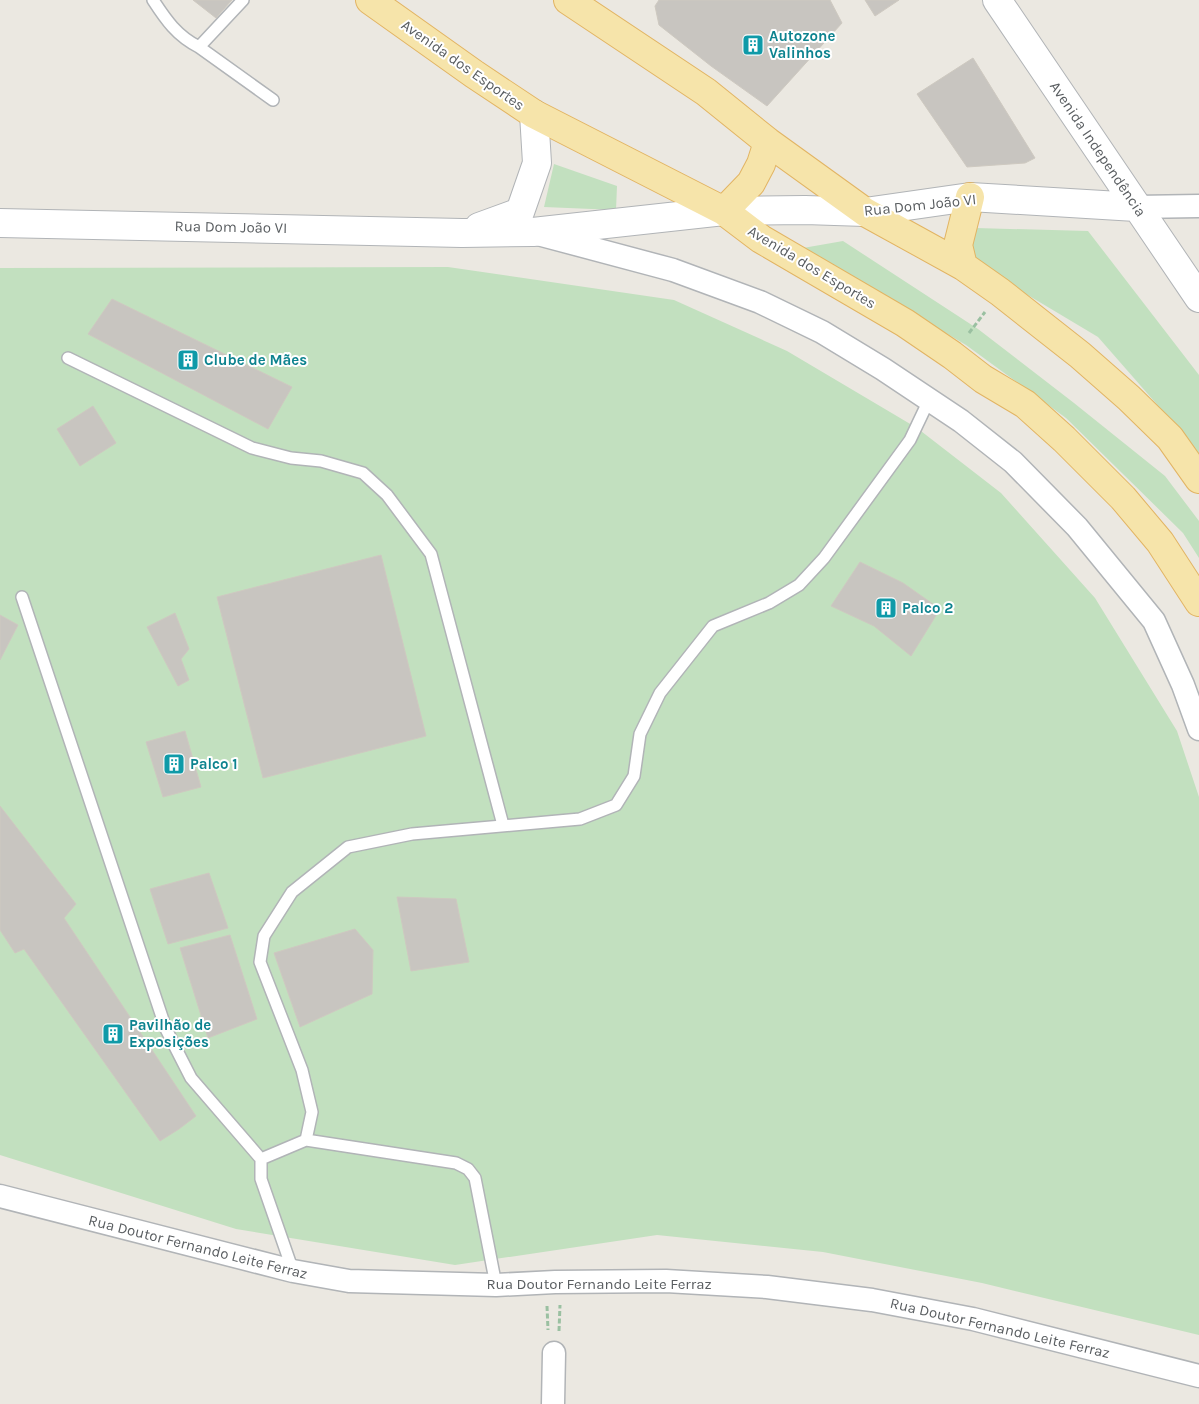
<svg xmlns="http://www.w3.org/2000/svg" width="1199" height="1404" font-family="Karla,sans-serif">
<rect width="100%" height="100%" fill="#ebe8e1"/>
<path fill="#c2e0bf" d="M554 164 617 186 616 210 544 207Z
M976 228 1088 231 1199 375V456L1168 417 1098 337 974 263 970 242Z
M843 241 978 329 1074 403 1165 476 1199 521V558L1183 533 1066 418 966 345 803 248Z
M448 267 674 300 787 351 917 428 1001 493 1095 598 1177 731 1199 797V1335L982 1283 823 1252 657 1235 455 1265 236 1229 0 1155V268Z"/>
<path fill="#c8c5c0" stroke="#cec9c0" d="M193 0H232L216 18Z
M659 0H830L842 23 767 106 711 66 659 25 655 6Z
M865 0H899L875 16Z
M973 58 1035 158 1025 163 967 167 917 94Z
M112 299 292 387 268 429 88 334Z
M93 406 116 443 80 466 57 429Z
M381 555 426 736 263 778 217 597Z
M860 562 903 583 940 609 911 656 874 626 831 606Z
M175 613 189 649 181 659 189 680 178 686 147 627Z
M0 615 18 625 0 660Z
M185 731 201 787 163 797 146 742Z
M0 806 76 904 64 918 196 1116 179 1129 160 1141 24 949 15 953 0 930Z
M209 873 228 928 168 944 150 889Z
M397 897 456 899 469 962 411 971Z
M355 929 373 950 372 994 300 1027 274 953Z
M230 935 257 1019 208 1038 180 948Z"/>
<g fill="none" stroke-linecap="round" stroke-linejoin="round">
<g stroke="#b1b4b7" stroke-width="14">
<path id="service" d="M153 0C166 20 177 36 199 47L273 100
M199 47 243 0
M68 358 252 448 291 458 321 461 363 473 387 495 431 554 503 825
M22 597 166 1029 191 1078 261 1159V1179L293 1271
M306 1140 312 1112 302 1070 260 962 264 936 292 892 348 847 412 834 580 819 616 805 634 776 640 734 660 693 713 626 769 603 799 585 824 558 910 440 929 400
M261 1159 306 1140 456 1163 468 1169 475 1178 496 1285"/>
</g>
<g stroke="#b1b4b7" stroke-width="25">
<path id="minor" d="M1136 207 1199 206
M538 234 673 270 760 302 822 332 883 369 961 421 1013 462 1077 527 1154 621 1183 685 1199 729
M0 1196 293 1271 349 1281 496 1285 555 1282 666 1281 767 1287 872 1300 973 1319 1199 1376
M553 1404 554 1353"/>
</g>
<g stroke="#b1b4b7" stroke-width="30">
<path id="tertiary" d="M997 0 1199 298
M0 223 462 233 533 232 724 211 805 210 865 212 970 197 1136 207
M479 227 520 212 537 163 534 114"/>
</g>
<g stroke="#e2b463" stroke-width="30">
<path id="primary" d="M370 0 474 74 534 114 724 211 761 239 905 323 952 355 983 379 1025 404 1064 439 1123 498 1160 542 1199 602
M568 0 706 92 768 142 865 212 963 266 1000 292 1080 355 1129 398 1170 438 1199 479
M724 211 751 183 761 164 768 142
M963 266 958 245 970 197"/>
</g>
<path stroke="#9ac0a1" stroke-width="3" stroke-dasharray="5 2.5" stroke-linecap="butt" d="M969 333 985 312
M547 1306 548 1330
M559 1331 560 1305"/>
<use href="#service" stroke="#fff" stroke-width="11"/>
<use href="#minor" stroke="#fff" stroke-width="22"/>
<use href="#tertiary" stroke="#fff" stroke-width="28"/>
<use href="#primary" stroke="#f6e4aa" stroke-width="28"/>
</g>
<defs>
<g id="building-square" transform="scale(1.125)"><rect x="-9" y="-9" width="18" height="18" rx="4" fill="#0f9aa8" stroke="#fff"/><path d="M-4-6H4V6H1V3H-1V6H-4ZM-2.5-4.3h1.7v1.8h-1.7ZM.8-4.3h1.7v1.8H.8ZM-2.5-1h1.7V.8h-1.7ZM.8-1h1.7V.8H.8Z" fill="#fff"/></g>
</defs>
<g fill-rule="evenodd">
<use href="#building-square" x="753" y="45"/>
<use href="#building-square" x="188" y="360"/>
<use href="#building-square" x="886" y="608"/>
<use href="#building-square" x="174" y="764"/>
<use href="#building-square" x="113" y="1034"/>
</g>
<g text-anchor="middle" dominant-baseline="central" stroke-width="4" stroke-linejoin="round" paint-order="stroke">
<g font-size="15" font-weight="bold" fill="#0d838f" stroke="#fff" text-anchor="start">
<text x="769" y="36">Autozone<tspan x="769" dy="17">Valinhos</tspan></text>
<text x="204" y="360">Clube de Mães</text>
<text x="902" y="608">Palco 2</text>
<text x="190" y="764">Palco 1</text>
<text x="129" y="1025">Pavilhão de<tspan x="129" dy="17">Exposições</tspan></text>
</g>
<g font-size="15" fill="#595d60" stroke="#fff">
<text transform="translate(463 65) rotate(35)">Avenida dos Esportes</text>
<text transform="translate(1098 149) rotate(56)">Avenida Independência</text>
<text transform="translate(920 205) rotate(-6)">Rua Dom João VI</text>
<text transform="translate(231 227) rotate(1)">Rua Dom João VI</text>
<text transform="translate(812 267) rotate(31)">Avenida dos Esportes</text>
<text transform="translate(198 1247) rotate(14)">Rua Doutor Fernando Leite Ferraz</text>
<text x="599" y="1284">Rua Doutor Fernando Leite Ferraz</text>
<text transform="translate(1000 1328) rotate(13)">Rua Doutor Fernando Leite Ferraz</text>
</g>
</g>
</svg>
